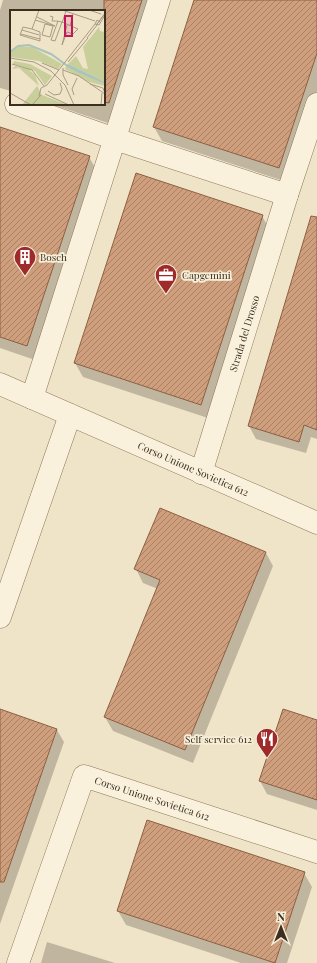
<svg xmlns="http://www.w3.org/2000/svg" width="317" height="963" font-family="'Playfair Display',serif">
<defs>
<pattern id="building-hatch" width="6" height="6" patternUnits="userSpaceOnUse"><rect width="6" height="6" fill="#cf9f7d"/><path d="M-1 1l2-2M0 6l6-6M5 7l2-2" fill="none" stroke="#a98266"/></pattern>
</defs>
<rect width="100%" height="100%" fill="#f0e4c8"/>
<path fill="#0003" d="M3 0H155L114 125 51 104H104V11H11V91L0 88V10Z
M195 0H317V91L287 182 162 141 154 127Z
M0 128 89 157 97 171 35 360 0 348Z
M262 216 270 230 208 418 83 377 75 363Z
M300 254 317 259V439L311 437 306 453 256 439 249 426Z
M266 553 273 566 193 763 113 731 105 717 158 589 143 583 136 569Z
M0 710 57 730 64 742 0 924Z
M317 721V810L267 794 260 781Z
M304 873 312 887 287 963H241L126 925 118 911Z
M47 942 115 963H41Z"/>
<path fill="url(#building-hatch)" stroke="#8d5f41" d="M104 0H142L109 103 104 102Z
M194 0H317V53L279 168 153 127Z
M0 127 90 156 27 346 0 337Z
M136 173 263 215 201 405 74 363Z
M311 216 317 217V430L304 425 299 442 248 426Z
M160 508 266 552 185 750 104 717 160 580 134 569Z
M0 709 57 729 4 882H0Z
M283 709 317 720V800L259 781Z
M147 820 305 872 275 963 117 911Z"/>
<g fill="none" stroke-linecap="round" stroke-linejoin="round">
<g stroke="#8d765c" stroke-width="23">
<g id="minor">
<path d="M16 104 115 139 287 195"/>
<path id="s1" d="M0 384 317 523"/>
<path d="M32 398 159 0"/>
<path id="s2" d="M201 473 287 195 317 104"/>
<path d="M0 617 70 415"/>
<path id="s3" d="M18 963 84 776 317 852"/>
</g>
</g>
<use href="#minor" stroke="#faf1dc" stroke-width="22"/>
</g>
<defs>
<g id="building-pin" transform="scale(1.15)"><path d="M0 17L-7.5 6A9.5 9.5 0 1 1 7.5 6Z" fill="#9e2a2b" stroke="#f7eed8"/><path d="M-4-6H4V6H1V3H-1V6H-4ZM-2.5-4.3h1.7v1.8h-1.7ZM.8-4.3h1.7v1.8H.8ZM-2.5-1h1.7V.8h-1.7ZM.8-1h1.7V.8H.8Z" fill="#fff"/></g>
<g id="office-pin" transform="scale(1.15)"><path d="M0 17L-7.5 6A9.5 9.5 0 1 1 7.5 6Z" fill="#9e2a2b" stroke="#f7eed8"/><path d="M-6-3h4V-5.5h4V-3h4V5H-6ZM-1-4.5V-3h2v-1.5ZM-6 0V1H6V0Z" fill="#fff"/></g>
<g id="restaurant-pin" transform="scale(1.15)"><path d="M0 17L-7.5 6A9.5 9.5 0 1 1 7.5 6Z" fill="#9e2a2b" stroke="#f7eed8"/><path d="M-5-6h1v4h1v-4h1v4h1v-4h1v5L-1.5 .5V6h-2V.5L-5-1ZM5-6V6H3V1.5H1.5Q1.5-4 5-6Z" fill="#fff"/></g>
</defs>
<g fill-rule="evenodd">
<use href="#building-pin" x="25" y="257"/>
<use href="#office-pin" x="166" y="275"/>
<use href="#restaurant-pin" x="267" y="739"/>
</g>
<g text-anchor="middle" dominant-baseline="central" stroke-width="3.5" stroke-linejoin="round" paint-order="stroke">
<g font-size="10" fill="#3d2e20" stroke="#f7eed8" text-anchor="start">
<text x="40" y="257">Bosch</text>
<text x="182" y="275">Capgemini</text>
<text x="252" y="739" text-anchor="end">Self service 612</text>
</g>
<g font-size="10" fill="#3d2e20" stroke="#f7eed8">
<text stroke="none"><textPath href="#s2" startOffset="146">Strada del Drosso</textPath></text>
<text stroke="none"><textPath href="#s1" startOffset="211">Corso Unione Sovietica 612</textPath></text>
<text stroke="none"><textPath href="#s3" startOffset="270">Corso Unione Sovietica 612</textPath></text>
</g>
</g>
<g transform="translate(10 10)">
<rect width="95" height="95" fill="#f0e4c8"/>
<path d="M4 51 20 54 42 66 35 75 25 61 3 54ZM5 56 18 59 25 65 29 76 9 58 2 59ZM56 56 95 74V76L79 72 55 59Z" fill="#c9cf9b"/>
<path d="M9 36 22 37 52 54 48 59 29 51 0 47V43Z" fill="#c9cf9b"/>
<path d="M89 17 90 21 95 22V72L58 54 66 46 73 58 78 59 73 37ZM27 76 32 85 58 95H12Z" fill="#c9cf9b"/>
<path d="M58 54 95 72V74L67 62 56 56Z" fill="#a9c4bc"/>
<path fill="none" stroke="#a9c4bc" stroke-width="2" d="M0 42 8 36 19 35 41 44 59 57"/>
<path fill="none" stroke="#a89b85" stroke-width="1" d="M52 0 85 11M79 0 91 4M95 3 87 14 95 4M40 6 43 7 42 11H47L52 12 68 19 63 24 57 22 52 35 57 15M25 10 45 16 27 7M48 11 41 30 45 31 52 12M90 12 87 10 85 14 89 15 95 5M52 13 56 1M60 16 63 4M22 19 30 22V31L10 25 13 17 22 19 29 0M12 20 29 25M11 24 30 29M32 25 40 27 43 16 35 14 32 25M77 28 87 15M0 48 24 52 41 61 55 75 64 95M58 52 78 28M32 53 49 60M2 54 22 60 34 76M53 58V65L58 75M53 60 69 66 95 84M80 74 93 78 94 81M38 81 44 85 50 84 52 79 50 73M0 83 21 95M35 84 59 95M64 85 62 79 67 68M29 86 31 78 37 75 85 14M22 95 31 85M91 95 92 83"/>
<path fill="#c2185b" fill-opacity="0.15" stroke="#c2185b" stroke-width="2" d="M55 6H62V26H55Z"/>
<rect width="95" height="95" fill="none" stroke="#3d2e20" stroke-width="2"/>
</g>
<g transform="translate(281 927)" stroke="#f7eed8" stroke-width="3" paint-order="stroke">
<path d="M0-3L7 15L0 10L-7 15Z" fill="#3d2e20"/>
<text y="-6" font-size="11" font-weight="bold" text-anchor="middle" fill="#3d2e20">N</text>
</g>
</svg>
